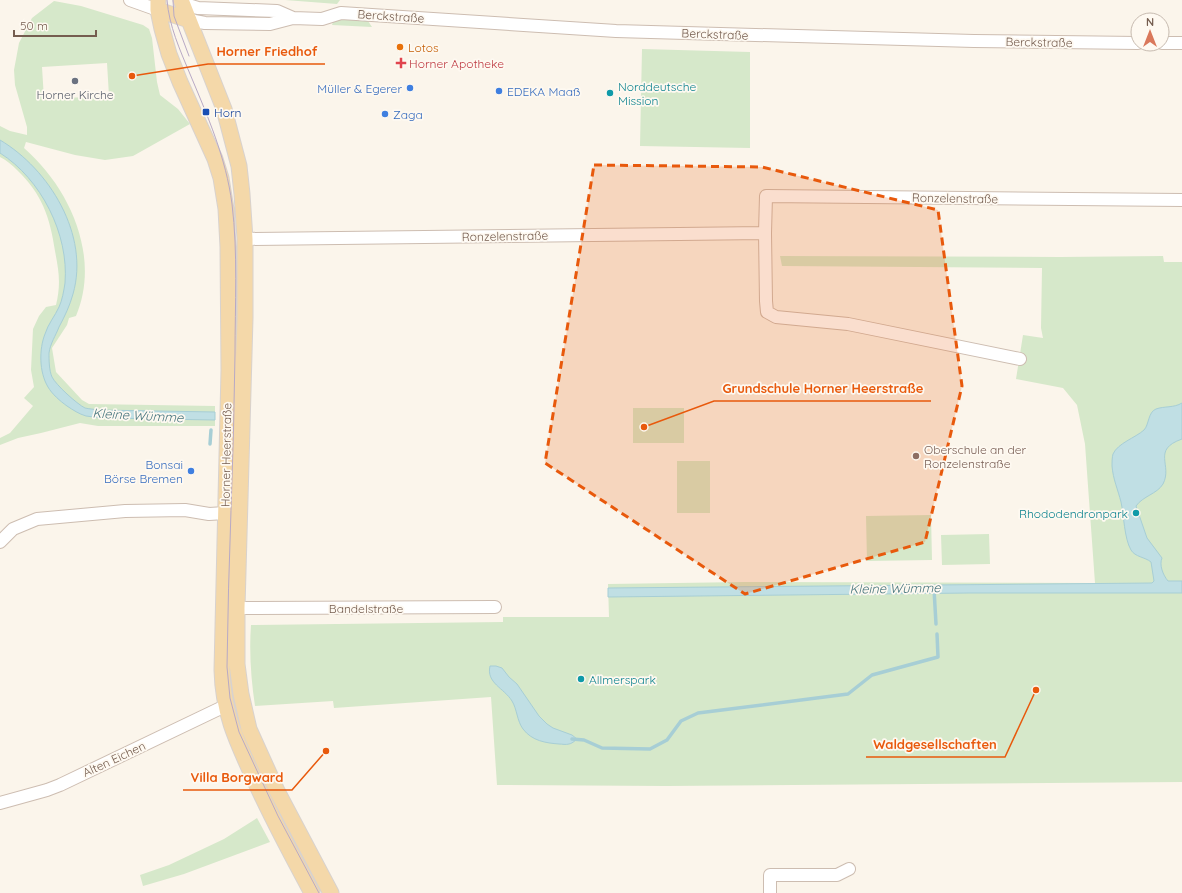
<svg xmlns="http://www.w3.org/2000/svg" width="1182" height="893" font-family="Quicksand,sans-serif">
<rect width="100%" height="100%" fill="#fbf5eb"/>
<path fill="#d6e8ca" fill-rule="evenodd" d="M285 0H340L337 4Z
M54 1 81 6 143 25 149 29 152 38 157 82 160 95 178 109 190 124 133 156 105 160 75 155 26 142 24 148C70 188 101 257 76 316L69 318 67 325 52 348 56 372 82 400 89 404 215 406V426H98L80 423 41 433 18 438 0 445V438L10 433 33 406 24 398 34 387 31 370 33 329 39 316 46 307 56 305C61 284 59 272 55 251 50 217 42 194 17 170 12 165 6 160 0 157V126L10 131 27 135V127L15 85 14 70 19 43 32 18ZM107 63 109 96 44 99 42 67Z
M338 19 368 21 372 27 332 25 333 22Z
M642 49 750 52V148L640 146Z
M780 256 1060 257 1163 256 1164 262H1182V782L666 786 497 785 491 697 334 708 333 701 255 706C251 679 249 652 251 625L503 622V617H609L608 584 744 582 1095 583 1085 444 1077 405 1063 388 1016 379 1023 335 1043 338 1041 328 1042 268 782 266Z
M633 408H684V443H633Z
M677 461H710V513H677Z
M931 515 932 560 867 561 866 516Z
M989 534 990 564 942 565 941 535Z
M257 818 270 842 184 874 143 886 140 875 169 865 224 839Z"/>
<path fill="#c0dfe4" stroke="#a7ced5" d="M0 140C49 169 90 235 73 294 70 305 65 316 59 327 56 335 50 344 49 353 49 360 49 370 52 377 56 385 77 404 85 408 89 409 94 409 97 410L215 412V420L101 418C96 417 91 417 86 416 79 414 73 410 67 406 60 401 52 394 48 387 39 372 39 349 45 334 48 324 55 316 59 307 62 301 64 290 65 283 69 234 41 179 0 153Z
M1182 403V439C1151 450 1173 465 1163 484 1157 494 1143 496 1136 506L1147 538 1162 558C1159 565 1163 575 1168 581H1182V593H969L608 597V588L1152 583 1154 581 1151 562C1145 557 1135 557 1131 550 1124 538 1124 515 1121 502 1118 490 1113 479 1112 466 1112 463 1112 457 1113 454 1118 443 1135 438 1144 430 1149 425 1148 412 1156 409 1164 406 1174 408 1182 403Z
M490 666H496L502 668 509 677 517 684 539 716 547 724 553 728 572 735 577 739C575 741 571 744 569 744 566 745 562 744 559 744 546 743 532 741 523 729 517 721 517 709 512 701 504 688 486 683 490 666Z"/>
<g fill="none" stroke-linecap="round" stroke-linejoin="round">
<path stroke="#a7ced5" stroke-width="3.5" d="M210 444 211 430
M934 589 936 624
M572 739 584 740 602 748 650 749 667 740 681 721 698 713 848 694 872 675 938 657 937 634"/>
<g stroke="#cdbdb1" stroke-width="14">
<path id="minor" d="M130 0 158 10
M182 3 198 8 277 11 293 18
M189 20 205 23 270 24 293 18 322 19 341 13 616 31 974 41 1138 43
M1162 43H1182
M765 233 766 301 767 312 776 317 848 324 1020 359
M245 239 765 233 766 196 1182 200
M0 542 13 529 37 519 125 511 185 510 209 514 225 513
M237 608 495 607
M0 803 47 790 60 785 225 706
M770 893V875H837L849 869"/>
</g>
<g stroke="#d8d2ce" stroke-width="17">
<path id="major" d="M158 0V10L162 29 169 54 180 82 215 159 221 178 226 209 228 247 229 370 222 670C223 714 237 742 255 781 272 819 292 856 312 893
M181 0 224 109 239 166 242 194 245 239V318L237 608V664L241 694 249 729 277 791 331 893
M158 10 189 20"/>
</g>
<use href="#minor" stroke="#fff" stroke-width="12"/>
<use href="#major" stroke="#f4d8a9" stroke-width="15"/>
<path stroke="#b8a9c5" stroke-width="1" d="M167 0C169 26 180 50 190 74 208 117 226 158 232 204 238 253 235 304 235 354 234 458 228 563 227 667L230 698 239 732 278 816 319 893
M173 0 174 16 189 56"/>
</g>
<path fill="#e8590c" fill-opacity="0.2" stroke="#e8590c" stroke-width="3" stroke-dasharray="8 5" stroke-linejoin="round" d="M594 165 762 167 938 210 962 386 925 542 745 594 545 463Z"/>
<circle fill="#e8710a" stroke="#fef9f1" stroke-width="1.5" cx="400" cy="47" r="4"/>
<path fill="#e0444e" stroke="#fef9f1" stroke-width="1.5" d="M399 57h4v4h4v4h-4v4h-4v-4h-4v-4h4z"/>
<circle fill="#6b7280" stroke="#fef9f1" stroke-width="1.5" cx="75" cy="81" r="4"/>
<g fill="#3f7fe0" stroke="#fef9f1" stroke-width="1.5">
<circle cx="410" cy="88" r="4"/>
<circle cx="499" cy="91" r="4"/>
<circle cx="385" cy="114" r="4"/>
<circle cx="191" cy="471" r="4"/>
</g>
<g fill="#0f9aa8" stroke="#fef9f1" stroke-width="1.5">
<circle cx="610" cy="93" r="4"/>
<circle cx="1136" cy="513" r="4"/>
<circle cx="581" cy="679" r="4"/>
</g>
<rect fill="#1a4fb4" stroke="#fef9f1" stroke-width="1.5" x="202" y="108" width="8" height="8" rx="2"/>
<circle fill="#8d6e63" stroke="#fef9f1" stroke-width="1.5" cx="916" cy="456" r="4"/>
<g text-anchor="middle" dominant-baseline="central" stroke-width="3.5" stroke-linejoin="round" paint-order="stroke">
<g font-size="12" fill="#755d4f" stroke="#fef9f1">
<text transform="translate(391 16) rotate(4)">Berckstraße</text>
<text transform="translate(715 34) rotate(2)">Berckstraße</text>
<text transform="translate(1039 42) rotate(1)">Berckstraße</text>
<text transform="translate(955 198) rotate(1)">Ronzelenstraße</text>
<text transform="translate(505 236) rotate(-1)">Ronzelenstraße</text>
<text transform="translate(226 455) rotate(-89)">Horner Heerstraße</text>
<text x="366" y="608">Bandelstraße</text>
<text transform="translate(114 759) rotate(-25)">Alten Eichen</text>
</g>
<g font-size="12" fill="#c56008" stroke="#fef9f1" text-anchor="start">
<text x="408" y="47">Lotos</text>
</g>
<g font-size="12" fill="#be3a42" stroke="#fef9f1" text-anchor="start">
<text x="409" y="63">Horner Apotheke</text>
</g>
<g font-size="12" fill="#0d838f" stroke="#fef9f1" text-anchor="start">
<text x="618" y="86">Norddeutsche<tspan x="618" dy="14">Mission</tspan></text>
<text x="1128" y="513" text-anchor="end">Rhododendronpark</text>
<text x="589" y="679">Allmerspark</text>
</g>
<g font-size="12" fill="#366cbe" stroke="#fef9f1" text-anchor="end">
<text x="402" y="88">Müller &amp; Egerer</text>
<text x="507" y="91" text-anchor="start">EDEKA Maaß</text>
<text x="393" y="114" text-anchor="start">Zaga</text>
<text x="183" y="464">Bonsai<tspan x="183" dy="14">Börse Bremen</tspan></text>
</g>
<g font-size="12" fill="#5b616d" stroke="#fef9f1">
<text x="75" y="94">Horner Kirche</text>
</g>
<g font-size="12" fill="#164399" stroke="#fef9f1" text-anchor="start">
<text x="214" y="112">Horn</text>
</g>
<g font-size="12" fill="#785e54" stroke="#fef9f1" text-anchor="start">
<text x="924" y="449">Oberschule an der<tspan x="924" dy="14">Ronzelenstraße</tspan></text>
</g>
<g font-size="13" font-style="italic" fill="#47767f" stroke="#fef9f1">
<text transform="translate(138 415) rotate(3)">Kleine Wümme</text>
<text transform="translate(895 588) rotate(-1)">Kleine Wümme</text>
</g>
</g>
<path fill="none" stroke="#e8590c" stroke-width="1.5" d="M132 76L208 64H325M644 427L714 401H931M1036 690L1005 757H866M326 751L292 790H183"/>
<g fill="#e8590c" stroke="#fef9f1" stroke-width="1.5">
<circle cx="132" cy="76" r="4"/>
<circle cx="644" cy="427" r="4"/>
<circle cx="1036" cy="690" r="4"/>
<circle cx="326" cy="751" r="4"/>
</g>
<g font-size="13" text-anchor="middle" font-weight="bold" fill="#e8590c" stroke="#fef9f1" stroke-width="3.5" stroke-linejoin="round" paint-order="stroke">
<text x="267" y="56">Horner Friedhof</text>
<text x="823" y="393">Grundschule Horner Heerstraße</text>
<text x="935" y="749">Waldgesellschaften</text>
<text x="237" y="782">Villa Borgward</text>
</g>
<g transform="translate(1150 32)"><circle r="19" fill="#fef9f1" stroke="#c7bbb0"/>
<path d="M0-3L7 15L0 10L-7 15Z" fill="#da785b"/>
<text y="-6" font-size="11" font-weight="bold" text-anchor="middle" fill="#755d4f">N</text>
</g>
<path d="M14 30v6h82v-6" fill="none" stroke="#755d4f" stroke-width="2"/>
<text x="20" y="30" font-size="12" fill="#755d4f" stroke="#fef9f1" stroke-width="3" paint-order="stroke">50 m</text>
</svg>
